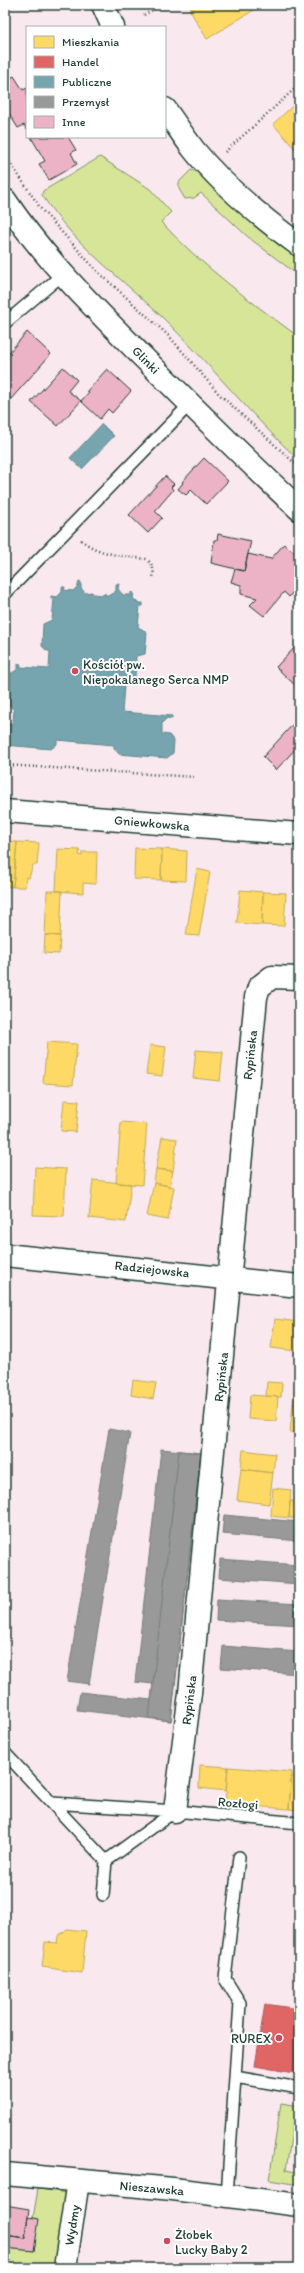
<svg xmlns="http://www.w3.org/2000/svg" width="304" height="2273" font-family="Itim,sans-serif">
<rect width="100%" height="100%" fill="#f9e8ee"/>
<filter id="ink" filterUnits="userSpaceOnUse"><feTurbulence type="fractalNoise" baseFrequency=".025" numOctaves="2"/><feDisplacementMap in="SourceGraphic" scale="8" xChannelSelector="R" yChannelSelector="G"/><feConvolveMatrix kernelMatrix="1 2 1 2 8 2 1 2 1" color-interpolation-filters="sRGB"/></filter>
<g filter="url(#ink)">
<path fill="#d7e599" stroke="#7b9166" d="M100 157 150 189 171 212 161 222C202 266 251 302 299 337V460C251 416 211 365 165 320 123 279 74 245 42 195L43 191Z
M191 170 202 173 270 234 299 256V276L248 237 201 193 194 198 185 199 179 189V182Z
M281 2103 299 2106V2126L293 2125 286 2170 299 2173V2185L269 2180Z
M38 2189 68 2193 56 2268H5L7 2248 34 2251 38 2219 33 2218Z"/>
<path fill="#ffd966" stroke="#bcaa57" d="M196 5H262L207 39 189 9Z
M299 100V148L296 150 273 124Z
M5 841 17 842 13 887 5 886Z
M17 842 39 843 37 865H33L29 878 26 877 25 887H13Z
M135 848 162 849 161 880 134 879Z
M58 849 80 850 79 855 82 856V852H97L96 884 83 883V893L56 891Z
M162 849 187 851 186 881 161 880Z
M197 869 210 872 199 936 186 935Z
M240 890 263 892 262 925 237 923Z
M47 891H62L60 936 45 935Z
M263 892 286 893 284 926 262 925Z
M45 935 60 936 59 954 44 953Z
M5 969H10L8 994H5Z
M47 1042 77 1044 73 1085 43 1083Z
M150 1045 166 1047 162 1076 146 1074Z
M196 1050 223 1052 220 1081 193 1078Z
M64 1100 79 1101 76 1132 61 1131Z
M121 1122 147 1124 142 1185 116 1183Z
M162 1137 177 1139 173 1171 156 1169Z
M35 1167 66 1169 64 1216 33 1215Z
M156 1169 173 1171 170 1186 154 1183Z
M93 1180 131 1184 126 1222 89 1218Z
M154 1183 174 1187 168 1220 147 1216Z
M275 1319 299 1322 297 1351 271 1348Z
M133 1380 156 1383 153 1399 131 1395Z
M297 1380H299V1405L293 1404Z
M267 1382 282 1383 281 1397 266 1396Z
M250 1395 278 1397 276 1421 248 1419Z
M293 1404 299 1405V1433L290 1432Z
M243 1450 275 1454 273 1473 241 1469Z
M241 1469 273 1473 269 1504 237 1500Z
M273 1488 291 1490 289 1518 271 1516Z
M290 1501H299V1518H289Z
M200 1765 228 1767 226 1791 199 1788Z
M228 1767 292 1772 289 1809 225 1804Z
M291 1776 299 1777V1810L289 1809Z
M67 1929 86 1931 82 1973 42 1967 45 1942 57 1943 58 1936Z"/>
<path fill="#e06666" stroke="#a65a57" d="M265 2004 299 2009V2074L255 2066Z"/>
<path fill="#76a5af" stroke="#5c868a" d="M102 424 114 436 82 469 70 458Z
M79 581 81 582V588L85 593 92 592 93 594 103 595 105 593V595H110L116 591V584H119L118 589 123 595H131V592L134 593 133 598 138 603H143V606H140L138 627 147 632 145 654 136 656 135 678 124 686 122 712 172 716V719L167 718 162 723V734L169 735 174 741 173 753 167 758 119 754 114 748V745L57 740V744L51 749 5 745V723H13L14 710 10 706 6 705V702H8L10 676H7V673H12L18 669V664H21L20 667 49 669 50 651H47L42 646 43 624 52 620 54 599H51V596L57 597 62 592V587H65L64 590 73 591 78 586Z"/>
<path fill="#999" stroke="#747d7b" d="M109 1429 130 1433 89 1684 67 1681Z
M161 1449 201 1453 171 1721 77 1710 80 1692 151 1700 153 1684 135 1682Z
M179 1451 201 1453 171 1721 149 1718Z
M224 1515 299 1522V1541L222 1534Z
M220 1559 299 1565V1584L219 1578Z
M217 1599 299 1604V1625L216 1620Z
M223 1646 299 1652V1674L221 1668Z"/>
<path fill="#ecb3c6" stroke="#1f3d34" d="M14 76 23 90 27 88V130L24 125 18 128 5 107V81Z
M31 137H68L76 150 71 153 77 164 49 180 39 164 45 161Z
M27 332 51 354 11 399 5 394V357Z
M63 367 77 380 68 391 81 401 58 426 31 402Z
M107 369 131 391 112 413 108 409 100 419 81 401 89 392 87 391Z
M204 458 228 481 206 504 191 490 186 495 178 489 183 483 182 482Z
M165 476 174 484 171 487 173 490 155 511 162 518 148 533 129 515Z
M218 534 251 541 244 571 211 563 214 540H217Z
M284 544 298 555 294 561 299 565V584L289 597 284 592 264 616 250 605 257 598 241 594V585L231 582 235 569 244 571 248 554 271 559Z
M298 644 299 645V689L276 667Z
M296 721 299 724V745L276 770 263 757Z
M5 2205 29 2209 25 2238 5 2235Z
M28 2217 39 2219 34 2251 5 2248V2235L25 2238Z
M5 2248H7L6 2258H5Z"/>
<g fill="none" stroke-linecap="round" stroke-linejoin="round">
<g stroke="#1f3d34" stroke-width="14">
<path id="lane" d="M5 323 62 275
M5 594 190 404
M5 1753 106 1861 103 1895
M52 1803 175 1811 106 1861
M175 1811 299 1823
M235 2077 299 2088
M227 2196 240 2003 225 1979 239 1857"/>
</g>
<g stroke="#1f3d34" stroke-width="25">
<path id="street" d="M103 5 113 27
M165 109C175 123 184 137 194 150 223 186 262 218 299 245
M5 811 299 834
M5 1255 299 1286
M175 1811 190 1693 256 997 259 987 272 977 299 978
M5 2174 173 2189 299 2205
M65 2268 78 2181"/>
</g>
<g stroke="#1f3d34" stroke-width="25">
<path id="secondary" d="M5 200C45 260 95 309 145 359 196 410 246 460 299 509"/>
</g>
<path stroke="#1f3d34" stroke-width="2.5" stroke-dasharray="1 3" stroke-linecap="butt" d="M144 15 161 5
M225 152 299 85
M5 155 41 209 97 271 169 336 219 394 299 467
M5 249 8 250
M81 540C99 555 123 556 146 559 154 564 154 571 153 579
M5 765 195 777"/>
<use href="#lane" stroke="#fff" stroke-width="11"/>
<use href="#street" stroke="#fff" stroke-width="22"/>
<use href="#secondary" stroke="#fff" stroke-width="22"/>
</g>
</g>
<g fill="#d1495b" stroke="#fff" stroke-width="1.5">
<circle cx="75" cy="671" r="4"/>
<circle cx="279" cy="2038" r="4"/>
<circle cx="167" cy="2241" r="4"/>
</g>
<g text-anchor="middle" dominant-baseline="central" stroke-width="4" stroke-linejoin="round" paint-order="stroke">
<g font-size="13" fill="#1f3d34" stroke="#fff">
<text transform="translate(146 360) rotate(45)">Glinki</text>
<text transform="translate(152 823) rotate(5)">Gniewkowska</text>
<text transform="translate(250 1055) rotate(-84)">Rypińska</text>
<text transform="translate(152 1269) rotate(6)">Radziejowska</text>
<text transform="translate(221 1377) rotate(-84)">Rypińska</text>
<text transform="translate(189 1700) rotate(-83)">Rypińska</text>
<text transform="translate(238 1803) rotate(5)">Rozłogi</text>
<text transform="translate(152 2188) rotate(5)">Nieszawska</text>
<text transform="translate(72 2225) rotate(-81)">Wydmy</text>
</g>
<g font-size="13" fill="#1f3d34" stroke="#fff" text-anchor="start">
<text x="83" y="664">Kościół pw.<tspan x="83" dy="15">Niepokalanego Serca NMP</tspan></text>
<text x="271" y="2038" text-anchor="end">RUREX</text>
<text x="175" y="2234">Żłobek<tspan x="175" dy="15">Lucky Baby 2</tspan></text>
</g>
</g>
<rect width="304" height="2273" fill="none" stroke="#fff" stroke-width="20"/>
<rect x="10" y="10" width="284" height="2253" fill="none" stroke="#1f3d34" stroke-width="1.5" filter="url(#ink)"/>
<rect x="26" y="26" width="140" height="112" fill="#ffffff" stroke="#a5b1ae"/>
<rect x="34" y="36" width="20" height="12" fill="#ffd966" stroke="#a5b1ae"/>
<text x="62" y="46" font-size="12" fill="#1f3d34">Mieszkania</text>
<rect x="34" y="56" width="20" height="12" fill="#e06666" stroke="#a5b1ae"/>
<text x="62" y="66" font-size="12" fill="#1f3d34">Handel</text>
<rect x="34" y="76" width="20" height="12" fill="#76a5af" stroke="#a5b1ae"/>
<text x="62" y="86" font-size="12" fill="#1f3d34">Publiczne</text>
<rect x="34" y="96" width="20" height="12" fill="#999999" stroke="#a5b1ae"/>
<text x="62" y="106" font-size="12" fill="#1f3d34">Przemysł</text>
<rect x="34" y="116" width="20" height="12" fill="#ecb3c6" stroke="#a5b1ae"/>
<text x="62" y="126" font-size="12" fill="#1f3d34">Inne</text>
</svg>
